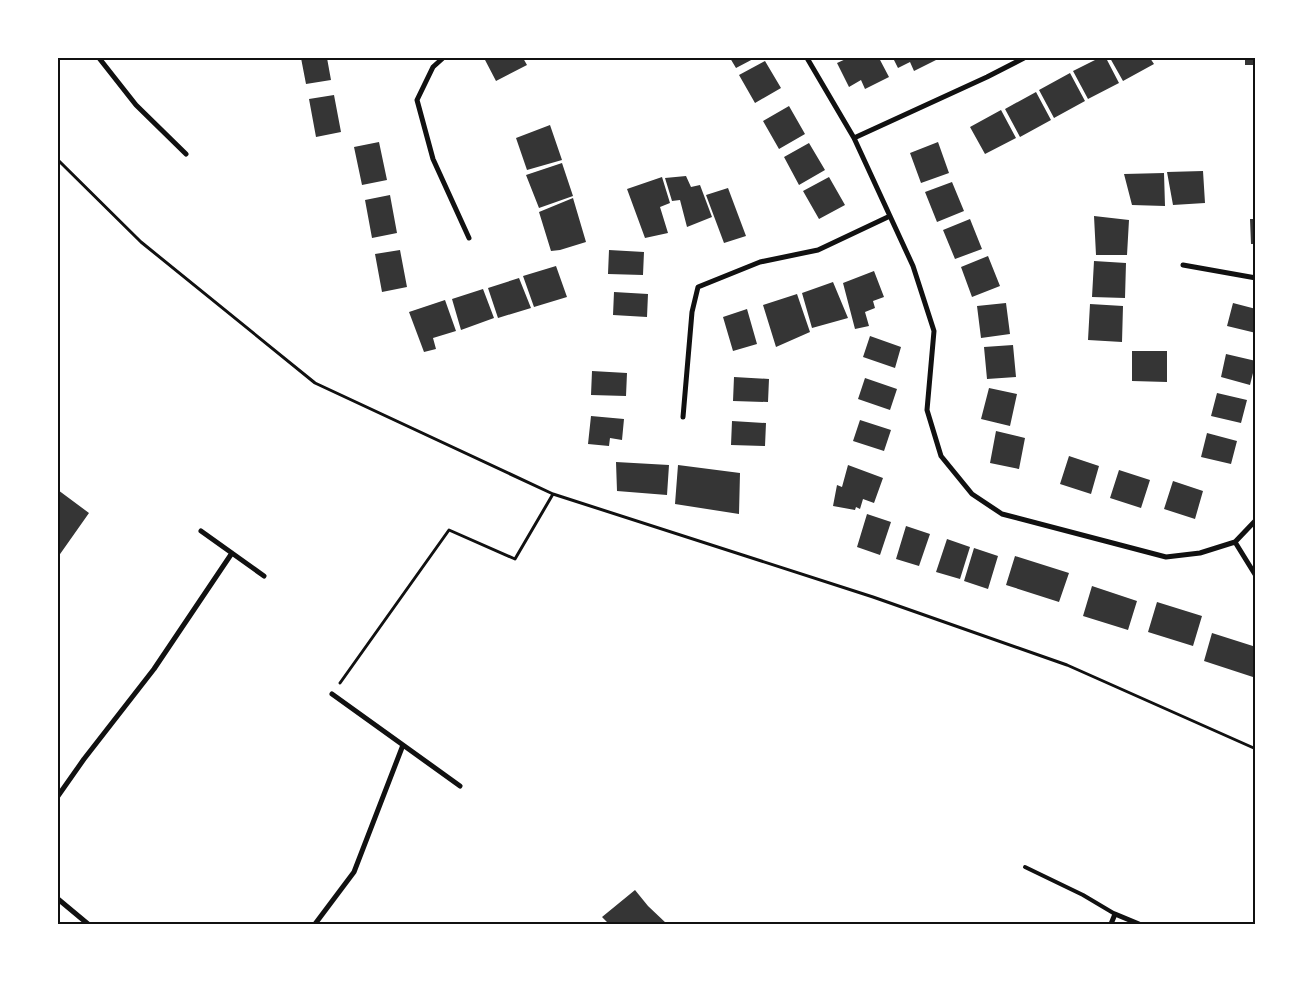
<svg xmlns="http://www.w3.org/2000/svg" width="1313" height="982" font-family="Figtree,sans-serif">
<rect width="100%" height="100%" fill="#fff"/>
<path fill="#353535" d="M301 58H327L331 80 306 84Z
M484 58H523L527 65 496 81Z
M730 58H755L736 68Z
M848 58H879L889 77 865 89 861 80 849 87 837 63Z
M893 58H940L914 71 910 62 898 68Z
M1099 58H1106L1119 83 1088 99 1073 71Z
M1110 58H1150L1154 64 1123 81Z
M1245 58H1256V65H1245Z
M765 61 781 88 755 103 739 75Z
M1070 73 1085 101 1054 118 1039 90Z
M1036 92 1051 120 1020 137 1005 109Z
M334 95 341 132 316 137 309 99Z
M789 106 805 134 779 149 763 121Z
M1001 110 1016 138 985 154 970 127Z
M550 125 562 160 527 170 516 138Z
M379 142 387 180 362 185 354 147Z
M938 142 949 173 921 183 910 153Z
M809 143 825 170 799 185 784 157Z
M562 163 573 196 539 208 526 175Z
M1203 171 1205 203 1173 205 1167 172Z
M1164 173 1165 206 1132 205 1124 174Z
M686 176 691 187 700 185 712 217 687 227 680 200 672 201 665 178Z
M662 177 670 203 660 207 668 233 645 238 627 189Z
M829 177 845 205 819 219 803 191Z
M952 182 964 211 937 222 925 192Z
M728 188 746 236 724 243 706 195Z
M390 195 397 233 372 238 365 200Z
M573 198 586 242 560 250 551 251 539 212Z
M1094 216 1129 220 1127 255H1096Z
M970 219 982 249 955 259 943 230Z
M1250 219H1256V244H1251Z
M400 250 407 287 382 292 375 254Z
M609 250 644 252 643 275 608 274Z
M988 256 1000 286 972 297 961 267Z
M1094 261 1126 263 1125 298 1092 297Z
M556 266 567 297 534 307 523 276Z
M874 271 884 297 873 301 875 308 865 312 869 326 855 329 843 283Z
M519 278 531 308 498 318 488 288Z
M833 282 848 318 812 328 802 293Z
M483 289 494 318 461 330 452 299Z
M614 292 648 294 647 317 613 315Z
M797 294 810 332 776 347 763 305Z
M445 300 456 331 433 338 436 349 424 352 409 312Z
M1006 303 1010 334 981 338 977 306Z
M1233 303 1256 309V333L1227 326Z
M1090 304 1123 306 1122 342 1088 340Z
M747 309 757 344 733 351 723 317Z
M870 336 901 347 895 368 863 357Z
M1013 345 1016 377 987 379 984 347Z
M1132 351H1167V382L1132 381Z
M1226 354 1256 361 1250 385 1221 377Z
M592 371 627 373 626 396 591 395Z
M734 377 769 379 768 402 733 401Z
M865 378 897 389 890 410 858 399Z
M989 388 1017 394 1010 426 981 419Z
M1217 393 1247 400 1241 423 1211 416Z
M591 416 624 419 622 440 610 438 609 446 588 444Z
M860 420 891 430 884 451 853 441Z
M732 421 766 423 765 446 731 445Z
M996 431 1025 438 1019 469 990 463Z
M1207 433 1237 441 1231 464 1201 457Z
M1069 456 1099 466 1091 494 1060 484Z
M616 462 669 465 667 495 617 491Z
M678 465 740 473 739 514 675 504Z
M848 465 883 478 874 503 863 499 860 509 856 507 855 510 833 506 837 485 842 487Z
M1119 470 1150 480 1141 508 1110 498Z
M1173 481 1203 491 1195 519 1164 509Z
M58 490 89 513 58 557Z
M867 514 891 522 880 555 857 547Z
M906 526 930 534 919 566 896 559Z
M947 539 970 547 960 579 936 572Z
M974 548 998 556 988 589 964 581Z
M1015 556 1069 573 1059 602 1006 585Z
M1092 586 1137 601 1128 630 1083 616Z
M1157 602 1202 616 1193 646 1148 632Z
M1212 633 1256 647V678L1204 661Z
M635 890 648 906 667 924H609L602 917Z"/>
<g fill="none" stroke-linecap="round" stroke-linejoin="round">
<path stroke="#111" stroke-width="3" d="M58 160 141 242 315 383 553 494 873 597 1067 665 1256 749
M340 683 449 530 515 559 553 494"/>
<path stroke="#111" stroke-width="4" d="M1025 867 1083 895 1115 914"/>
<path stroke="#111" stroke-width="5" d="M99 58 136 105 186 154
M443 58 433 67 417 100 433 159 469 238
M807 58 854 138 913 266 934 331 927 410 941 456 972 494 1002 514 1166 557 1200 553 1235 542 1256 520
M854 138 987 77 1024 58
M1183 265 1256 278
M683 417 692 312 698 287 760 262 818 250 890 216
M201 531 264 576
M1235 542 1256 576
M332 694 403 745
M58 796 84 759 154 669 232 553
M58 899 88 924
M315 924 354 872 403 745 460 786
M1111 924 1115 914 1139 924"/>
</g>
<rect width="1313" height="982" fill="none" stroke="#ffffff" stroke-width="118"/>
<rect x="59" y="59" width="1195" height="864" fill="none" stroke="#111" stroke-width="2"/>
</svg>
